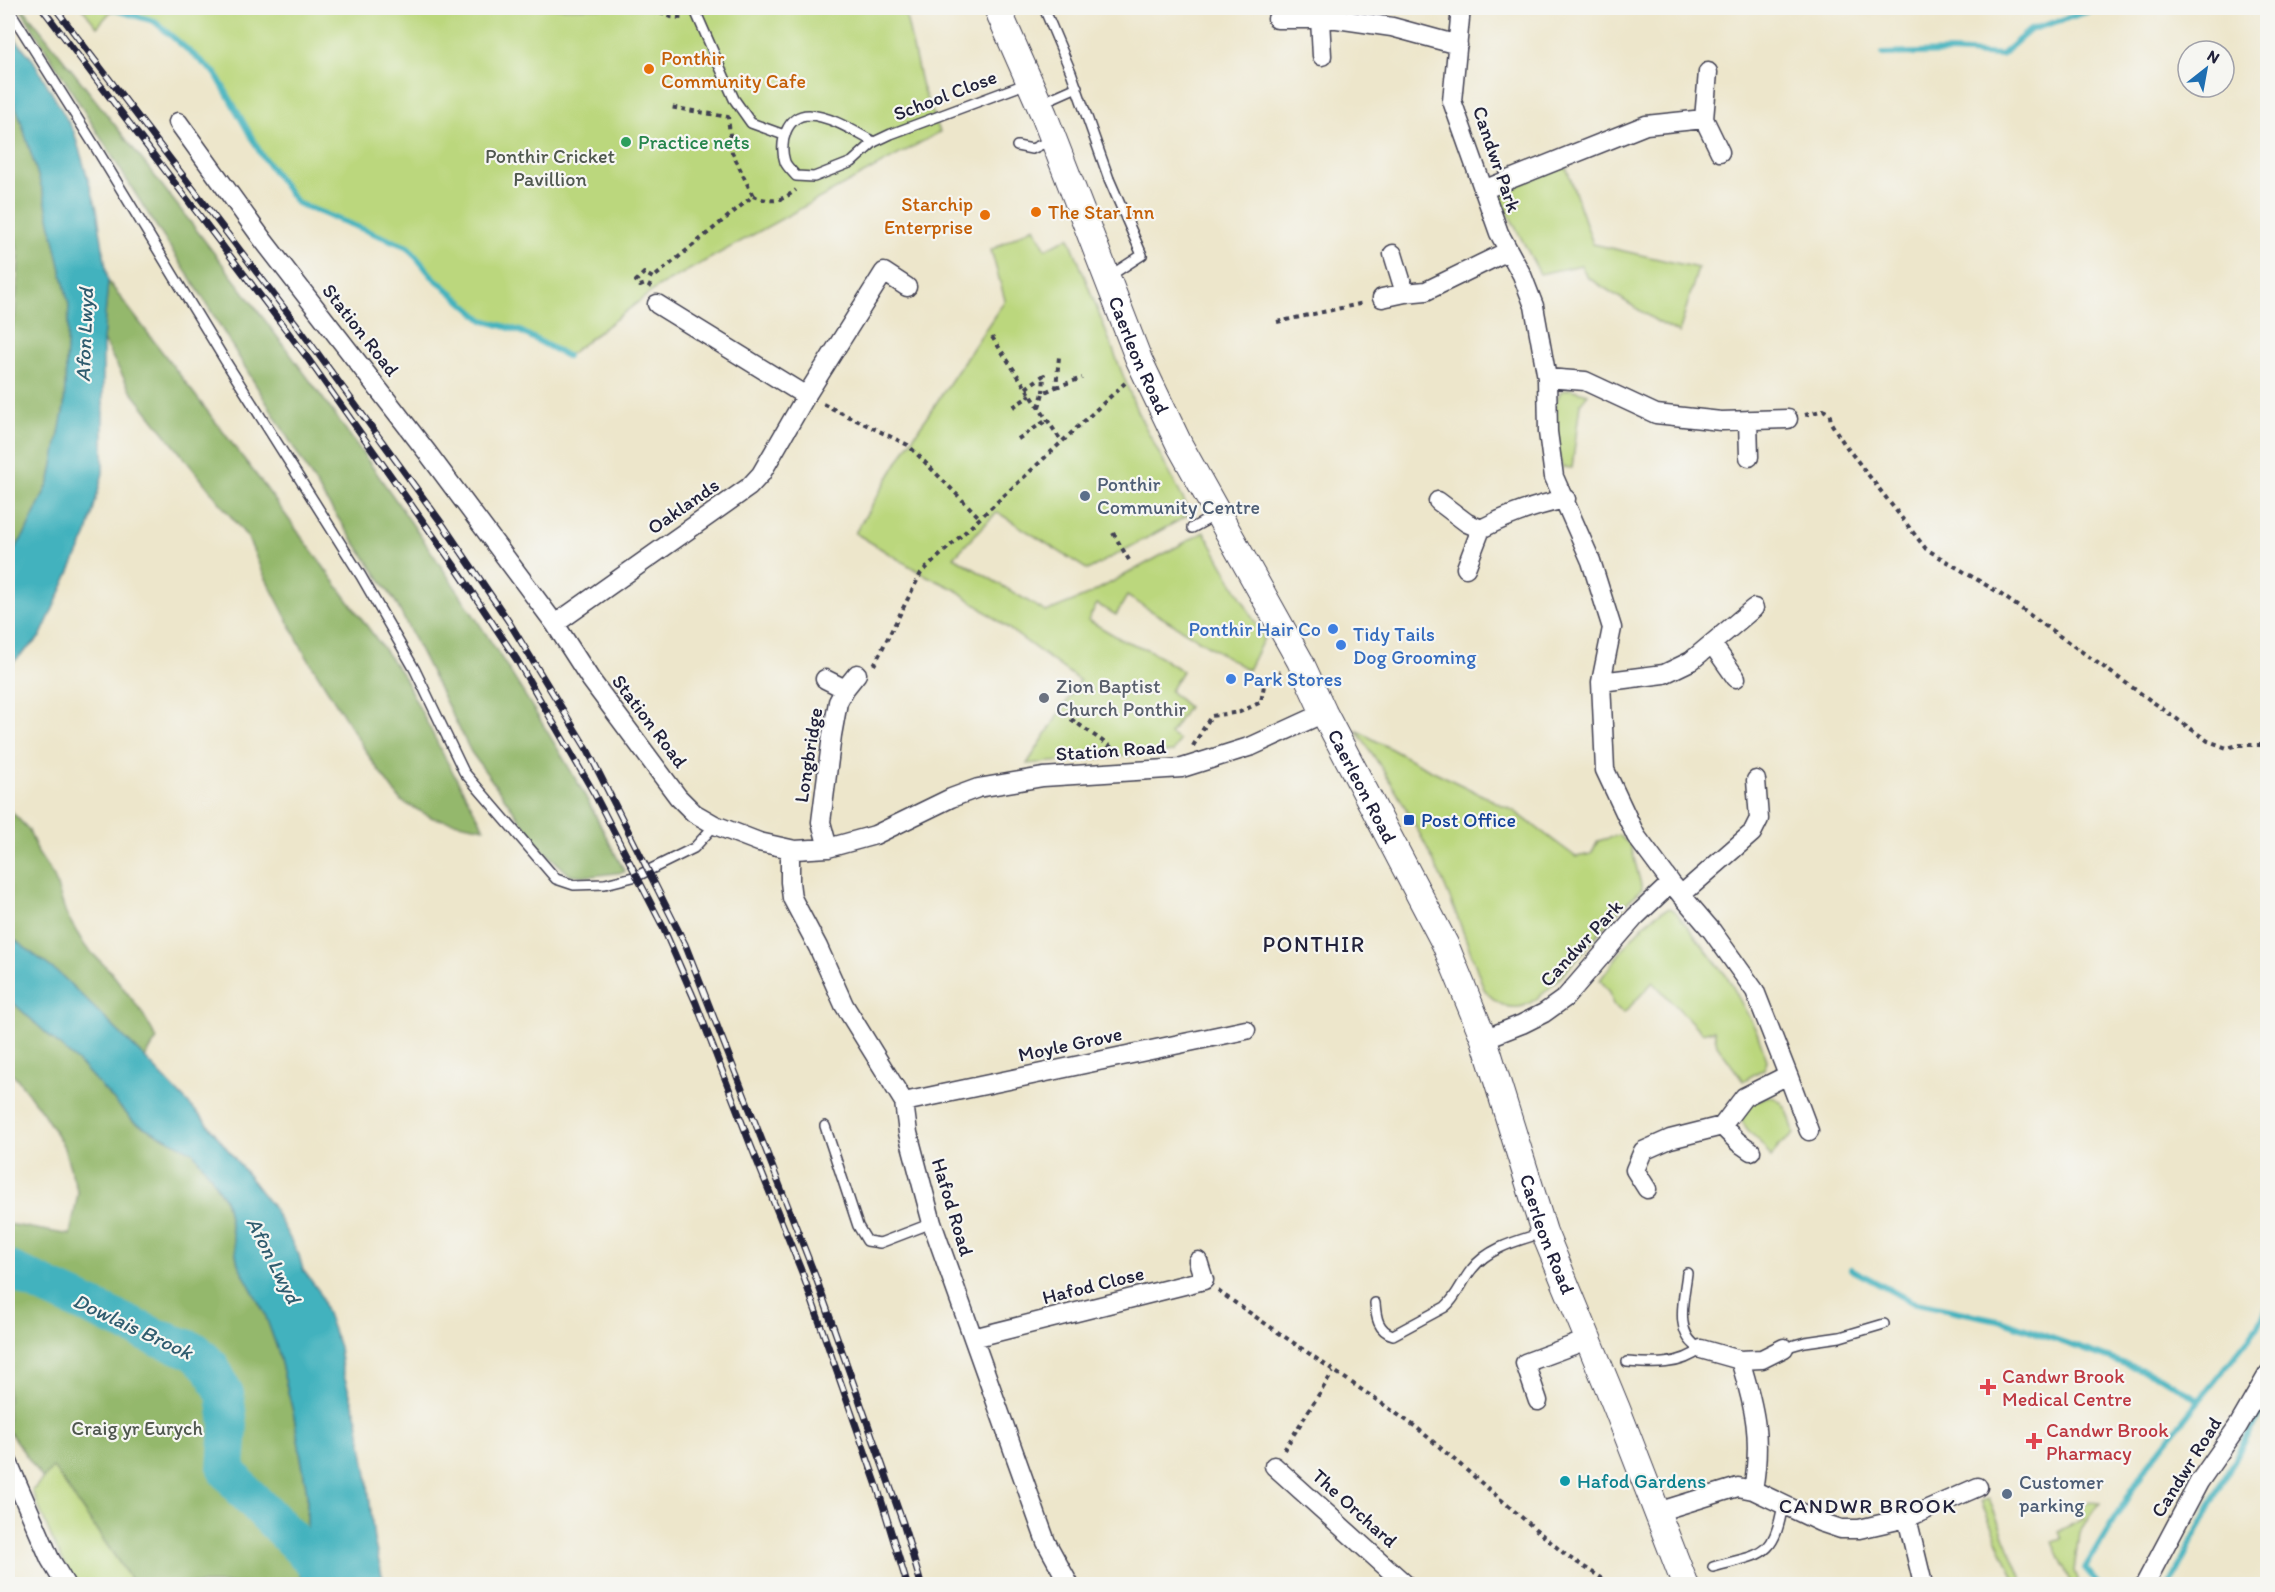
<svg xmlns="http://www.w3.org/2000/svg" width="2275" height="1592" font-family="Itim,sans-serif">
<rect width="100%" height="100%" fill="#f6f6f2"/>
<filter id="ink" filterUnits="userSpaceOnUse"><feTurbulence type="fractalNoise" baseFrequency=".0167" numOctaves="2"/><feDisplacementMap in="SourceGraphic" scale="12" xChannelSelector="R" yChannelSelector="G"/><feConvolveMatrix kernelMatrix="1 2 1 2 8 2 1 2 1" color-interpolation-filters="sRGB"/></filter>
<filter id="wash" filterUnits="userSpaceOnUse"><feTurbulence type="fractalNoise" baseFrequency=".008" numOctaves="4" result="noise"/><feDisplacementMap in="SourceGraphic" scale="24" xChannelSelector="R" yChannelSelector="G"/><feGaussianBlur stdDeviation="1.35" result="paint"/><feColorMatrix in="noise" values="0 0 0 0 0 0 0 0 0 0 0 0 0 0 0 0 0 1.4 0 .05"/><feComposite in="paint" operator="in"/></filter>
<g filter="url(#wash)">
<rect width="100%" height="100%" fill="#ede6cb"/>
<path fill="#bbd77d" stroke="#6e7c5c" stroke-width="1.5" d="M82 8H904L922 87 940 132 658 287 567 356 520 331 483 320 432 276 407 247 297 203 261 154 216 74 154 21 113 9 97 27Z
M1566 166 1593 244 1698 268 1679 333 1658 322 1587 277 1581 265 1540 274 1501 200 1502 195 1506 190Z
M1034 227 1046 249 1069 237 1137 411 1191 514 1088 570 997 512 954 557 1046 612 1088 595 1204 532 1264 638 1248 670 1127 596 1116 615 1097 604 1088 620 1122 640 1149 650 1182 671 1170 691 1188 707 1170 734 1179 740 1173 752 1027 764 1080 681 956 590 921 573 855 533 908 445 1005 300 991 250Z
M1570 389 1588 394 1580 404 1572 468 1562 467C1555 444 1548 412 1561 391Z
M1356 730 1417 763 1514 811 1576 857 1591 854 1598 841 1619 835 1631 846 1642 889C1632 898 1621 907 1612 918 1593 938 1545 1004 1519 1007 1503 1009 1493 1000 1484 989 1471 953 1458 916 1443 882 1419 828 1390 778 1356 730Z
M1670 908 1676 912 1728 978 1757 1032 1767 1060 1765 1068 1743 1081 1717 1045 1714 1030 1702 1033 1653 982 1624 1013 1613 1005 1610 992 1600 980C1615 960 1645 914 1670 908Z
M1768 1096C1787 1099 1790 1117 1794 1134L1779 1146 1771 1158C1764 1141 1743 1131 1741 1117L1750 1104Z
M53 1467 134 1584H75L55 1546 32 1491Z
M1989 1499 2024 1584H2016L1981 1501Z
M2090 1502 2100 1503 2079 1533 2074 1571 2079 1584H2071L2053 1541 2061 1538 2058 1531 2084 1519 2078 1507Z"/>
<path fill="#94b86c" stroke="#5b6d54" stroke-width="1.5" d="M20 8H23C218 256 415 505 575 778 593 809 608 841 625 872L591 876 570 875 541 848 471 752 395 601 325 499 200 293 145 209Z
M8 87 19 115 44 195 69 305 64 408 50 480 25 534 8 559V340L15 316 19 257 8 199Z
M108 281 260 480 402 674 445 758 484 828 433 818 401 801 372 761 305 654 261 569 248 538 131 391 103 340Z
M8 808 29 830 38 853 54 877 66 914 85 946 111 972 141 1011 157 1039 145 1058 61 975 8 935Z
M8 998 83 1067 134 1122 193 1152 210 1175 226 1202 238 1264 265 1314 278 1351 294 1416 307 1493V1539L296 1560 303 1584H134L53 1467 43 1479 8 1430V1224L70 1235 78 1193 63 1145 43 1113 16 1077 8 1070Z"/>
<path fill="#43b2be" stroke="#326a7c" stroke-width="1.5" d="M8 30 33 60 74 132 97 209 108 281 103 340V473L87 534 40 637 8 667V559L25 534 50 480 64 408 69 305 44 195 19 115 8 87Z
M8 935 61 975 145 1058 207 1123 272 1206 299 1255 303 1270 319 1291 339 1347 342 1369 358 1420 367 1475 374 1540 382 1575 387 1584H303L296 1560 307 1539V1493L294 1416 278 1351 265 1314 238 1264 226 1202 210 1175 193 1152 134 1122 83 1067 8 998Z"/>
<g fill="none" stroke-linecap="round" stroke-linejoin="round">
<path stroke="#43b2be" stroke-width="6" d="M113 8V9L154 21 216 74 261 154 297 203 408 247 432 276 483 320 520 331 567 356
M2265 8 2268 45
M1883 54 1951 52 2001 55 2030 30 2099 8
M1851 1269 1912 1302 2003 1321 2162 1377 2199 1400
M2099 1584 2085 1568 2146 1467 2258 1327 2268 1306
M2170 1584 2241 1447 2268 1403"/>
<path stroke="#43b2be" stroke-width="38" d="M8 1269 158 1338 195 1351 211 1367 225 1394 229 1425 226 1469 244 1491 336 1584"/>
</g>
</g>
<g filter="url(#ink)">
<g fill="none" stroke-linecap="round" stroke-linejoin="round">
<g stroke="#403f51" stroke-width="12">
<path id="lane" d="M8 8 96 148 226 362 361 576 415 670 464 772 556 879 574 885 605 884 637 876 694 848 715 825
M694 8 734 99 751 123 784 135
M1044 8 1071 72 1109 179 1142 255 1108 277
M1041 103 1077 87
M874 142C855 132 831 116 809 115 786 115 779 143 785 162 787 167 793 172 796 176L814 177 852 162 874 142 891 134 1028 83
M1017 146 1032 149 1051 140
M1192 528 1216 515
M825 1126 858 1226 867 1241 880 1243 932 1223
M1375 1303C1376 1317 1378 1331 1393 1335L1445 1307C1457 1297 1462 1281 1472 1269 1488 1248 1517 1241 1542 1233
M1784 1348 1805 1342 1840 1337 1884 1324
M1627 1362C1653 1364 1680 1366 1701 1349 1673 1335 1684 1299 1687 1273
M1713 1567C1762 1553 1774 1559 1783 1504"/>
</g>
<g stroke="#403f51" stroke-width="21">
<path id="street" d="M1461 8 1452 101 1499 233 1522 275 1534 306 1547 378 1548 432 1554 477 1591 561 1612 628 1601 682 1605 770 1636 836 1671 883 1712 931 1755 991 1788 1075 1744 1097 1722 1126 1670 1139 1643 1151 1635 1170 1647 1189
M1277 19H1337L1392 27 1458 45
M1320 19 1322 56
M1704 119 1720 152
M178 122 263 240 427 452 555 624 591 680 678 797 694 813 715 825 759 842 795 850 828 848 875 835 951 798 978 788 1043 777 1182 768 1252 746 1324 713
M1483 190 1646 125 1704 119 1708 72
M1393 254 1405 293
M1382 298 1405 293 1426 291 1508 251
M657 304 806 396
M1547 378 1585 381 1656 414 1721 421 1788 419
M1748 420 1749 457
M1438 501 1467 523 1481 529C1508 515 1536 505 1566 499
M1466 568 1481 529
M555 624 749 487 761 474 806 396 884 272 907 287
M1712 644 1736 678
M825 679 845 689
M1601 682 1664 674 1691 661 1754 608
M828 848 821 822 832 735 838 702 845 689 857 674
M790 849V882L792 898 818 947 844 1005 904 1102 908 1133 932 1223 1046 1542 1069 1584
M1681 895 1752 833 1759 819 1756 780
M1484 1039 1522 1024 1544 1013 1565 998 1635 917 1671 883
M1788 1075 1809 1131
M904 1102 1246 1030
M1722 1126 1738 1142 1751 1151
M973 1338 1204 1280 1198 1261
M1701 1349 1740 1360C1755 1409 1762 1438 1753 1490
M1740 1360 1762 1359 1784 1348
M1538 1401 1525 1363 1587 1340
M8 1462 50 1559 65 1584
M1274 1466 1405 1584
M1657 1512 1738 1487 1753 1490 1820 1522 1841 1529H1859L1907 1518 1978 1487
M1907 1518 1923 1584
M2145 1584 2199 1482 2238 1426 2268 1374"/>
</g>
<g stroke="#403f51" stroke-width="28">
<g id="secondary">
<path id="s1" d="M997 8 1044 115 1139 360 1180 446 1300 661 1324 713 1445 944 1484 1039 1544 1232 1617 1409 1685 1584"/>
</g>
</g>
<path stroke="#403f51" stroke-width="4" stroke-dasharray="4.5 4.5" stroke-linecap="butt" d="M652 8 671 17 682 18
M753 196C772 203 780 202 796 190
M652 287 646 284 640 286 636 281 644 273 653 278 753 196 732 152 728 117 670 107
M1277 322 1364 303
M992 337 1062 442
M1056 387 1082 378
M1026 388 1044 375 1043 392
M823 404 908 445 980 518
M1013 407 1031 395
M1039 407 1043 393 1056 387 1059 357
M1805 415 1824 410 1830 416 1831 423 1845 445 1926 549 1996 591 2208 741 2227 748 2238 745H2268
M1018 439 1047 420
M1113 533 1129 560
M874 665 921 573 1125 383
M1071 719 1118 752
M1193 746 1211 716 1240 712 1261 702 1265 680 1281 672
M1218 1291 1416 1427 1567 1556 1611 1584
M1284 1450 1333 1372"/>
<use href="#lane" stroke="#fff" stroke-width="9"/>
<use href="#street" stroke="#fff" stroke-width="18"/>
<use href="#secondary" stroke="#fff" stroke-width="26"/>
<g stroke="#22223b" stroke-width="7">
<path id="rail" d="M42 8 306 356 456 568 517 660 594 793 662 925 696 1003 751 1146 803 1275 876 1483 907 1584
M55 8 297 325 443 525 509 622 588 751 685 944 816 1278 903 1523 921 1584"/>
</g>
<use href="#rail" stroke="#f6f6f2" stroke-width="4.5" stroke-dasharray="14" stroke-linecap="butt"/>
</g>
</g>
<g fill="#e8710a" stroke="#f6f6f2" stroke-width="2">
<circle cx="649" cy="69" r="6"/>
<circle cx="1036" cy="212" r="6"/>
<circle cx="985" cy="215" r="6"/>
</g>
<circle fill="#2e9e5b" stroke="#f6f6f2" stroke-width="2" cx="626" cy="142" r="6"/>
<g fill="#5c6f8a" stroke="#f6f6f2" stroke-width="2">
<circle cx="1085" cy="496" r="6"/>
<circle cx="2007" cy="1494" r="6"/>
</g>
<g fill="#3f7fe0" stroke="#f6f6f2" stroke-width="2">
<circle cx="1333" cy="629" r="6"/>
<circle cx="1341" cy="645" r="6"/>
<circle cx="1231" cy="679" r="6"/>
</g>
<circle fill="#6b7280" stroke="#f6f6f2" stroke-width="2" cx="1044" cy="698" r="6"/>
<rect fill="#1a4fb4" stroke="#f6f6f2" stroke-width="2" x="1403" y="814" width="12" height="12" rx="3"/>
<g fill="#e0444e" stroke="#f6f6f2" stroke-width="2">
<path d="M1985 1378h6v6h6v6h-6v6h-6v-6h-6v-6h6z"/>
<path d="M2031 1432h6v6h6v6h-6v6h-6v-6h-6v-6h6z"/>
</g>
<circle fill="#0f9aa8" stroke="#f6f6f2" stroke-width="2" cx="1565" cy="1481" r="6"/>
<g text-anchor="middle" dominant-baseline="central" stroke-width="4.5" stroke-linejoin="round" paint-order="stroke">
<g font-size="20" fill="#c56008" stroke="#f6f6f2" text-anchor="start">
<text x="661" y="58">Ponthir<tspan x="661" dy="23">Community Cafe</tspan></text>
<text x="973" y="204" text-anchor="end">Starchip<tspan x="973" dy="23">Enterprise</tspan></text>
<text x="1048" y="212">The Star Inn</text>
</g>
<g font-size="20" fill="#22223b" stroke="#f6f6f2">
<text transform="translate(945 95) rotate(-21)">School Close</text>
<text transform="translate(1497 159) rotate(71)">Candwr Park</text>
<text transform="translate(361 330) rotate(52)">Station Road</text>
<text stroke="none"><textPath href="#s1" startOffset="375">Caerleon Road</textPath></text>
<text transform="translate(683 506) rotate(-35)">Oaklands</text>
<text transform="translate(650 721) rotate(53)">Station Road</text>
<text transform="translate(1111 750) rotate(-4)">Station Road</text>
<text transform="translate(808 755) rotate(-81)">Longbridge</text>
<text stroke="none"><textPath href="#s1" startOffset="861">Caerleon Road</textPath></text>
<text transform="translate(1581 943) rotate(-47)">Candwr Park</text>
<text transform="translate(1070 1044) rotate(-12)">Moyle Grove</text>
<text transform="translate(953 1207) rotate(73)">Hafod Road</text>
<text stroke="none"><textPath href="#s1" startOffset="1347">Caerleon Road</textPath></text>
<text transform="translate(1093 1285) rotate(-14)">Hafod Close</text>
<text transform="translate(2186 1467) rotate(-58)">Candwr Road</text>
<text transform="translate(1355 1508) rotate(42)">The Orchard</text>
</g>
<g font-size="20" fill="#27864d" stroke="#f6f6f2" text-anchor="start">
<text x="638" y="142">Practice nets</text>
</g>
<g font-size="20" fill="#50584f" stroke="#f6f6f2">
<text x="550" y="156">Ponthir Cricket<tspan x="550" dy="23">Pavillion</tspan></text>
<text x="137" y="1428">Craig yr Eurych</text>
</g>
<g font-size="20" fill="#4e5e75" stroke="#f6f6f2" text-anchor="start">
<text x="1097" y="484">Ponthir<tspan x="1097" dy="23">Community Centre</tspan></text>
<text x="2019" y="1482">Customer<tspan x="2019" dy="23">parking</tspan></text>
</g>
<g font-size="20" fill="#366cbe" stroke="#f6f6f2" text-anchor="start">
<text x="1321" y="629" text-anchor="end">Ponthir Hair Co</text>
<text x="1353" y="634">Tidy Tails<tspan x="1353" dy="23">Dog Grooming</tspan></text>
<text x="1243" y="679">Park Stores</text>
</g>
<g font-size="20" fill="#5b616d" stroke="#f6f6f2" text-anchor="start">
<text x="1056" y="686">Zion Baptist<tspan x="1056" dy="23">Church Ponthir</tspan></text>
</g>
<g font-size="20" fill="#164399" stroke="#f6f6f2" text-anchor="start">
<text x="1421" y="820">Post Office</text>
</g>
<g font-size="20" fill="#be3a42" stroke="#f6f6f2" text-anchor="start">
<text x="2002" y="1376">Candwr Brook<tspan x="2002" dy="23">Medical Centre</tspan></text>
<text x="2046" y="1430">Candwr Brook<tspan x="2046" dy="23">Pharmacy</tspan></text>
</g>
<g font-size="20" fill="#0d838f" stroke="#f6f6f2" text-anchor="start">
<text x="1577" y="1481">Hafod Gardens</text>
</g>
<g font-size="21" font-style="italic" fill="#2f5c6f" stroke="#f6f6f2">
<text transform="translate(84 335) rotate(-88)">Afon Lwyd</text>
<text transform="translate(274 1260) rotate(63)">Afon Lwyd</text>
<text transform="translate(133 1326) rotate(25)">Dowlais Brook</text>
</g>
<g font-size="21" letter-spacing="1.5" fill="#22223b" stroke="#f6f6f2">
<text x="1868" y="1505">CANDWR BROOK</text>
</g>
<g font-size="22" letter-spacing="1.5" fill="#22223b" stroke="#f6f6f2">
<text x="1314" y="944">PONTHIR</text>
</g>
</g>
<rect width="2275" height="1592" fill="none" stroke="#f6f6f2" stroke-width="30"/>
<g transform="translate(2206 69) rotate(31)"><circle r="28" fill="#f6f6f2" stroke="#a1a1a9" stroke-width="1.5"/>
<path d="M0-4.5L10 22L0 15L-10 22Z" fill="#1f6fb2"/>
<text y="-9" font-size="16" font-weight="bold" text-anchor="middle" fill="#22223b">N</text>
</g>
</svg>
